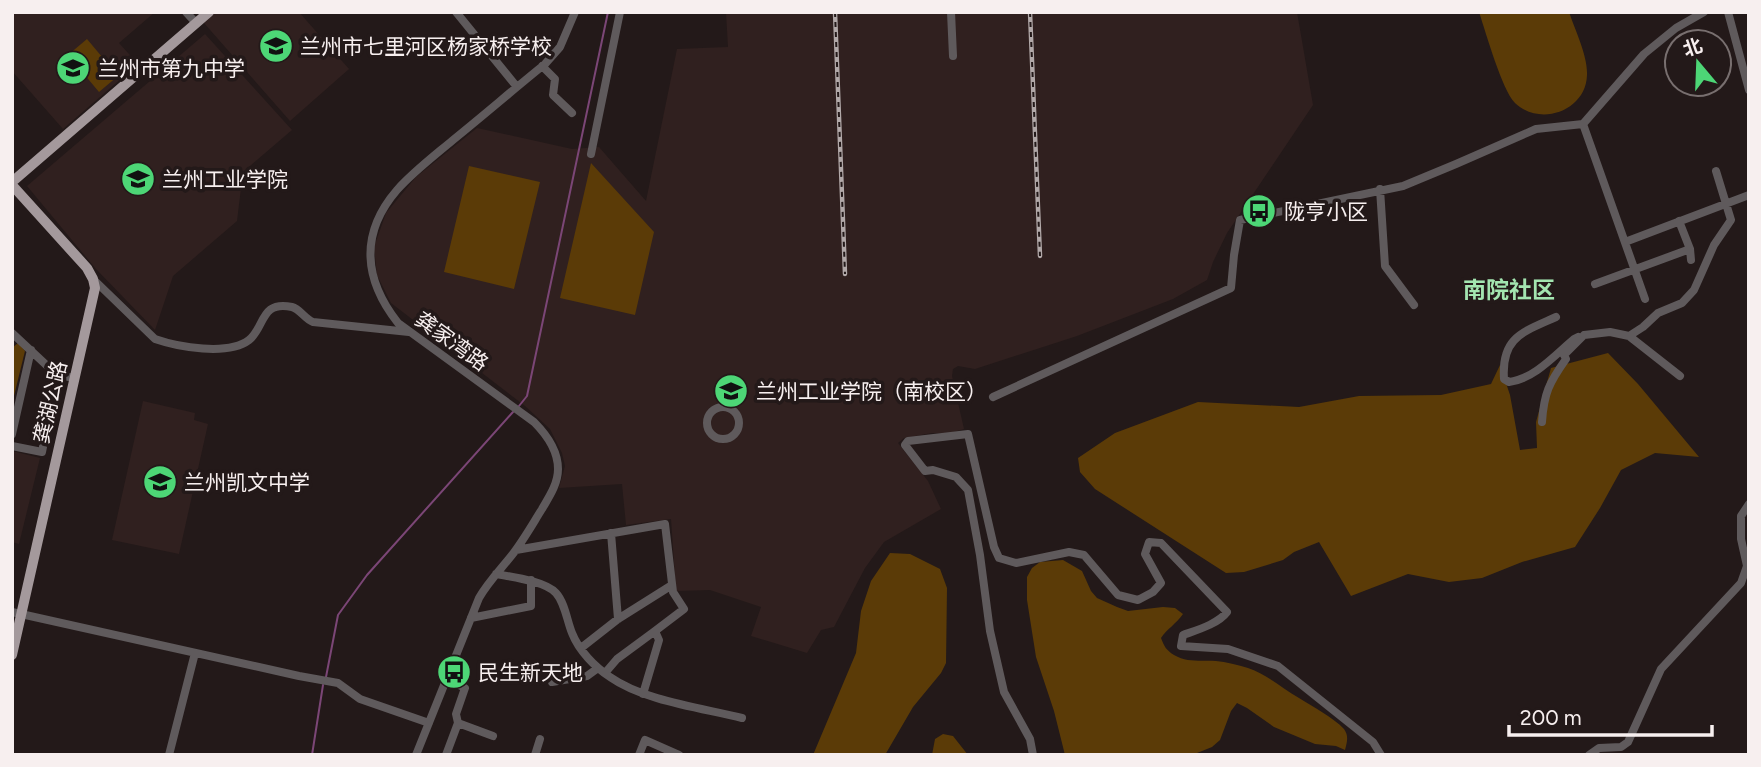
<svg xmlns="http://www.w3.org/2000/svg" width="1761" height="767" font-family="Figtree,'Noto Sans SC',sans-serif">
<rect width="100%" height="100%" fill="#231919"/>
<path fill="#30201f" d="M12 12H155L119 43 138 64 63 129 12 71Z
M216 12H299L349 69 290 121 204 23Z
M726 12H1297L1313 105 1227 233 1213 262 1207 280 1173 299 1077 336 975 369 958 366 953 369 952 376 964 429 950 433H932L904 438 898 443 928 481 941 509 884 542 865 568 834 627 821 630 807 653 751 636 761 607 710 590 676 591 671 519 626 525 622 484 559 488 565 466 562 453 550 429 525 406 391 303 377 275 374 247 386 213 416 177 477 128 572 149 599 147 646 201 677 49 728 47Z
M205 34 292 130 243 172 237 221 173 276 155 330 96 269 27 186Z
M143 401 195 413 194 420 208 424 179 554 112 540Z
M12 451 40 458 19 544 12 542Z"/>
<path fill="#5b3b07" d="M1479 12H1569C1575 30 1588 56 1587 75 1586 111 1540 127 1515 103 1502 90 1486 33 1479 12Z
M87 39 118 76 99 92 68 55Z
M591 163 654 232 635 315 560 298Z
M469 166 540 182 514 289 444 272Z
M18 343 25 351 12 404V348Z
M1608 353 1638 384 1699 457 1655 453 1621 470 1600 508 1575 547 1522 562 1482 578 1449 582 1408 574 1351 596 1319 542 1294 552 1283 560 1244 572 1226 573 1095 489 1080 472 1078 458 1115 433 1198 402 1299 407 1359 396 1441 395 1491 384 1500 365 1510 395 1520 450 1537 448 1536 422 1551 368Z
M890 553 910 554 940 569 947 588 946 663 941 673 913 707 885 755H813L856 653 861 611 871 581Z
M1063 560 1082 571 1091 591 1097 598 1117 607 1128 611 1163 607 1175 608 1183 614C1176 624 1167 629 1161 638 1164 646 1166 650 1174 655 1188 663 1201 660 1216 661 1226 662 1238 665 1248 668 1268 675 1282 688 1299 698 1312 706 1334 718 1344 729 1349 736 1347 742 1345 750L1336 746 1315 744 1274 727 1247 708 1237 703 1231 711 1220 740 1212 747 1192 755H1065L1054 711 1036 657 1027 600V577L1032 568 1040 562Z
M943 734 953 736 968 755H932L935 739Z"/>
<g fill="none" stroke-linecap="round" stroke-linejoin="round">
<path stroke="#7b4676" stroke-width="2" d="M519 406 527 396 608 12
M326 677 338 615 367 575 513 412
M312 755 323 685"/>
<path stroke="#5f5a5c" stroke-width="8" d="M186 12 196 23
M456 12 517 87
M951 12 953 56
M1728 12 1749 90
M542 66 555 79 553 95 572 113
M1583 124 1645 299
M591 154 620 12
M1380 189 1385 266 1414 305
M1679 221 1690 249 1691 260
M1625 242 1749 195
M93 279 155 339C178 347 228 356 249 340 265 328 260 300 292 307 300 309 305 319 313 322L409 332
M1595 284 1690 249
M1556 317C1523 332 1501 337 1504 379L1509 382C1534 379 1555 355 1574 339L1578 337
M12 333 57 375 75 378
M1629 336 1643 327 1658 313 1682 303 1694 290 1714 245 1731 220 1716 171
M993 397 1231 288 1234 255 1240 220 1403 186 1456 164 1536 129 1583 124 1644 54 1676 28 1704 12
M707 423a16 16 0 1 1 32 0a16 16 0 1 1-32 0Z
M1542 422C1544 393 1549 383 1566 359L1564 355 1584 335 1610 332 1629 336 1680 376
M12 434 31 350
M12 446 42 452 57 375
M611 533 618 619
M516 550 665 524 673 592 684 609 655 631
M496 574C512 577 545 581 556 593 565 603 567 621 572 633 579 651 595 667 610 677 644 701 702 708 742 718
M12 612 299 676 338 683 360 699 429 723
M471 618 531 606V580
M581 648 618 619 672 585
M605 673 617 659 655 631 659 640 643 694
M446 679 465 688 456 714 458 723 493 736
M552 682 587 676 598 668
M169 755 195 653
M416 755 479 598C488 582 501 569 512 555 523 541 532 525 542 509 549 497 558 484 558 469 558 451 546 434 534 422L398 323C364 280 359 234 397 190 413 172 434 156 453 140 484 115 514 89 545 64L560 47 575 12
M446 755 458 723
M535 755 540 739
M639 755 645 740 679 755
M1033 755 1030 739 1004 692 990 631 980 555 968 490 956 477 933 470 925 471 905 445 908 441 968 434 994 547 999 558 1016 563 1069 552 1084 555 1118 595 1138 600 1153 592 1161 583 1145 554 1149 542 1161 543 1227 612C1218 624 1197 630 1183 635L1181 646 1228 649 1278 666 1373 742 1381 755
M1589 755 1599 748 1621 747 1628 742 1661 669 1741 583 1747 566 1741 539V516L1749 504"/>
<path stroke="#a4999c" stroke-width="10" d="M12 182 209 12
M12 185 87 268 93 279 95 288 12 655"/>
<g stroke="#b1a8a8" stroke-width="4.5">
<path id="rail" d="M835 12 845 274
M1030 12 1040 256"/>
</g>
<use href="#rail" stroke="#231919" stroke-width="2" stroke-dasharray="5" stroke-linecap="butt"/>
</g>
<defs>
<g id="school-disc" transform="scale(1.75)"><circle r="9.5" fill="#4dd676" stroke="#231919"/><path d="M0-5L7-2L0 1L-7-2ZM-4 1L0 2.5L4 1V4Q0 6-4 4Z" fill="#111"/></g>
<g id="bus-disc" transform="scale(1.75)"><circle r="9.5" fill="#4dd676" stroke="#231919"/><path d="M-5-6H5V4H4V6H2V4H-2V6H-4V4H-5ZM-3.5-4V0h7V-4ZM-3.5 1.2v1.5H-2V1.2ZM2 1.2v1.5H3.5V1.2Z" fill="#111"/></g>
<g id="university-disc" transform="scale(1.75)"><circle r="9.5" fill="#4dd676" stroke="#231919"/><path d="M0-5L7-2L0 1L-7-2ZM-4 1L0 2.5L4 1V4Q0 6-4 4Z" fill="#111"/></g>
</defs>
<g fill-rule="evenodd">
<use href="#school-disc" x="276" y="46"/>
<use href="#school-disc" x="73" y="68"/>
<use href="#school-disc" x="138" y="179"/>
<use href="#bus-disc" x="1259" y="211"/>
<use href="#university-disc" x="731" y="391"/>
<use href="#school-disc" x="160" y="482"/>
<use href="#bus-disc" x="454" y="672"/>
</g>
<g text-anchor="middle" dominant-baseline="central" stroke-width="7" stroke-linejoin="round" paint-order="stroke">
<g font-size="21" fill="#f7efef" stroke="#231919" text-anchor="start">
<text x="300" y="46">兰州市七里河区杨家桥学校</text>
<text x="98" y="68">兰州市第九中学</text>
<text x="162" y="179">兰州工业学院</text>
<text x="1284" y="211">陇亨小区</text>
<text x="756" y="391">兰州工业学院（南校区）</text>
<text x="184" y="482">兰州凯文中学</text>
<text x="478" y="672">民生新天地</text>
</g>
<g font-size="21" fill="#f7efef" stroke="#231919">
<text transform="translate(452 341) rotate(36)">龚家湾路</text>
<text transform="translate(50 402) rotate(-77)">龚湖公路</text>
</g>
<g font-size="23" font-weight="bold" fill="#a3e5b0" stroke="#231919">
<text x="1509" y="290">南院社区</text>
</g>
</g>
<rect width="1761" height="767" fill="none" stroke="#f7efef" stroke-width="28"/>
<g transform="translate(1698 63) rotate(341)"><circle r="33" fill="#231919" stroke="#786f6f" stroke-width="2"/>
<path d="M0-5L12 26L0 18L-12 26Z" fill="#4dd676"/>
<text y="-10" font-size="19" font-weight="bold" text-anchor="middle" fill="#f7efef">北</text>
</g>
<path d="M1509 725v10h203v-10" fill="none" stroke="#f7efef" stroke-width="3.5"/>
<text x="1520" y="725" font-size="21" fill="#f7efef" stroke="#231919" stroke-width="5" paint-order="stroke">200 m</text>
</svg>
